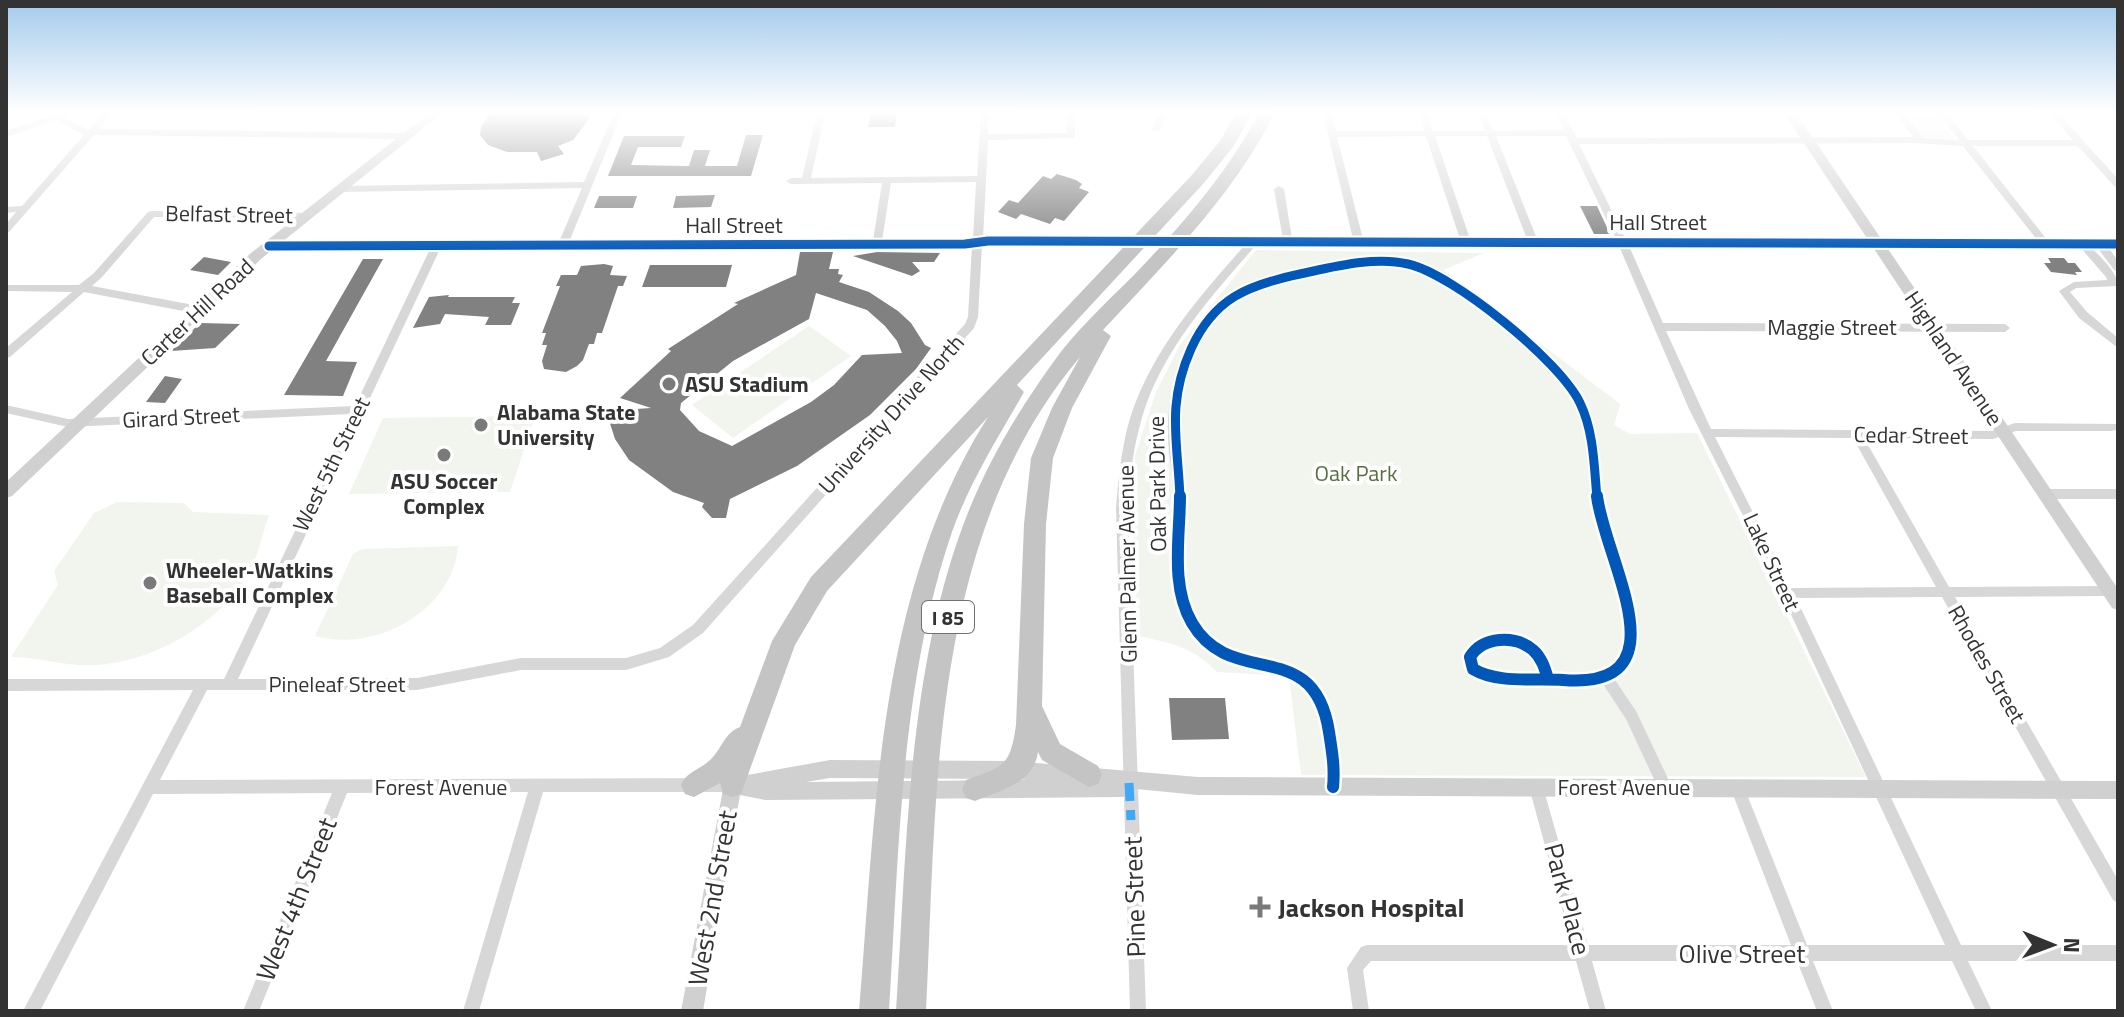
<svg xmlns="http://www.w3.org/2000/svg" width="2124" height="1017" font-family="'Titillium Web',sans-serif">
<rect width="100%" height="100%" fill="#fff"/>
<path fill="#f1f5ed" d="M1903 113H1935L1955 139 1923 138Z
M1256 250 1484 253 1443 270 1620 404 1614 425 1630 434 1697 433 1866 777 1301 775 1289 676 1217 672C1193 647 1170 642 1137 636L1133 518 1135 456 1156 392 1180 345Z
M809 326 851 356 733 438 692 405Z
M535 416 510 492 349 494 383 418Z
M117 502 184 503 193 512 269 515C261 537 257 564 243 583 209 629 153 661 96 665 67 667 39 657 11 657L58 585 54 571 57 567 94 513Z
M458 546C453 611 375 653 315 636L353 554 362 549Z"/>
<path fill="#818181" fill-rule="evenodd" d="M491 113H589V119L573 140 558 146 564 154 541 161 537 152H507L488 145 480 135 481 127Z
M871 113H897L895 127H868Z
M746 135H763L751 176H608L624 136H685L681 147H638L631 165 689 166 694 150H710L705 166H737Z
M1057 174 1076 180 1082 184 1079 188 1089 192 1064 221 1055 218 1050 224 1021 214 1016 219 998 212 1009 200 1018 203 1043 176 1051 179Z
M715 195 711 207 673 208 676 196Z
M599 196H637L633 208H594Z
M1580 206H1597L1610 234H1594Z
M800 252H833L829 269H839L838 274 843 275 839 282 869 292 898 311 911 323 925 345 931 348 916 369 870 415 797 466 730 499 726 518H712L702 507 704 503 673 492 629 460 615 439 606 411 651 408 620 398 671 351 668 349 738 304 734 303 796 275ZM816 293 867 310 885 326 897 341 902 353 862 355 834 385 811 402 732 446 699 431 680 410 681 403 733 361 809 319Z
M877 252 940 253 934 262H912L920 271 912 276 853 256Z
M204 257 231 262 218 275 190 270Z
M2048 258H2064L2068 263H2075L2082 272H2075L2077 275 2051 272 2044 263H2051Z
M363 259H383L326 361 357 362 343 396 284 395Z
M604 264 613 266 610 275 627 276 623 286H618L602 333H597L594 344H589L583 360 577 366 566 372 544 369 542 361 547 345H542L546 333H542L560 286H556L561 275H577L581 266Z
M650 265H732L726 287H642Z
M449 295 448 297H515L512 303H520L511 325H485L489 317 445 314 440 324 413 328 429 297Z
M200 323 240 324 215 348 171 351Z
M165 376 182 379 165 403 146 402Z
M1169 698H1225L1229 739 1172 740Z"/>
<g fill="none" stroke-linecap="round" stroke-linejoin="round">
<path fill="#d7d7d7" fill-rule="evenodd" d="M47 113H71L64 117 87 129H89L103 113H112L98 129 406 133 410 136 406 139 94 135 9 232 6 233V224L16 212 6 213V207L22 206 84 135 56 120 6 137V131L50 116Z
M614 113H622L569 242 873 241 882 183 791 184 786 181 791 178H802L817 113H825L811 178 977 176 981 113H989L988 134 1067 133V113H1075V138L988 140 983 239H1283L1274 189 1279 186 1284 189 1292 239H1353L1323 113H1331L1336 131H1425L1419 113H1427L1433 131H1485L1478 113H1486L1493 131 1564 130 1556 113H1564L1577 138 1913 137 1896 113H1904L1923 138 1959 140 1938 113H1947L1968 140H2073L2049 113H2058L2118 179V188L2115 187 2078 146H1973L2048 241H2118V247H2108L2118 261V271L2114 270 2097 247H2091C2102 259 2117 271 2118 286L2076 288 2070 292 2087 312 2118 338V348L2079 318 2059 291 2074 282 2107 280 2106 277 2080 247 1629 246 1663 323 2005 324 2010 328 2005 332 1666 331 1711 429 1992 431 2015 423 2116 424 2118 427 2116 430 2112 431H2016L1993 439 1864 438 1949 587 2110 586 2114 587 2116 591 2114 595 2110 596 1955 597 2118 880V903L2113 900 1942 597 1796 598 1961 945H2118V961H1968L1992 1011H1976L1952 961H1813L1833 1011H1817L1797 961H1592L1606 1011H1590L1576 961H1371L1363 970 1369 1011H1353L1347 968 1361 947 1367 945H1572L1529 787 1531 782 1536 780 1541 782 1543 787 1588 945H1791L1730 787 1732 782 1737 780 1742 782 1744 787 1807 945H1945L1767 563 1689 409 1619 246 1256 245C1208 300 1156 357 1139 429 1132 455 1130 481 1128 508L1146 1011H1130L1116 508C1118 481 1121 455 1127 429 1146 357 1197 299 1245 245L988 244 982 245 978 317 974 328 703 633 669 657 626 670H521L417 690H207L160 780 732 778 737 780 739 785 737 790 732 792H543L479 1011H463L528 792 347 793 259 1011H243L332 793 153 794 40 1011H23L193 690 6 691V679H224L351 414 68 427 6 413V405L68 419 355 406 430 249H269L266 248V244L559 242 582 188 339 192 334 189 339 186 584 182ZM1426 136 1460 239H1363L1337 137ZM1435 136H1487L1527 239H1470ZM1496 136H1566L1616 239H1537ZM1914 143 1963 146 2038 241 1626 240 1579 144ZM976 182 973 240 882 241 891 183ZM972 246 968 317 965 324 693 625 660 648 626 658H521L417 678 238 679 440 249ZM1715 437 1853 438 1936 587 1791 588Z
M1160 113H1168L1159 131H1153L1152 129Z
M151 211 306 213 311 216 306 219 154 217 102 277 92 286 199 306 204 310 203 313 199 314 84 292 10 357 6 358V348L72 292 6 291V285H79L94 273 148 212Z
M1393 259C1406 260 1417 263 1428 268 1470 287 1551 348 1576 386 1605 430 1596 484 1610 533 1618 561 1641 605 1639 633 1638 652 1630 669 1615 680L1636 711 1672 787 1670 792 1665 794 1660 792 1626 719 1603 684 1584 687 1502 683 1486 681 1468 673 1463 657C1465 655 1468 648 1470 646 1485 629 1520 632 1537 646 1546 652 1549 663 1553 674 1573 675 1601 680 1616 663 1642 633 1608 569 1599 536 1586 492 1595 441 1573 400 1553 362 1450 279 1409 268 1373 258 1265 280 1234 300 1195 325 1177 393 1179 437 1180 459 1186 481 1186 503 1186 541 1177 587 1198 621 1239 688 1319 626 1336 733 1339 752 1345 773 1338 792L1333 794 1328 792C1325 783 1327 772 1326 762 1325 743 1322 721 1315 703 1298 663 1246 675 1215 655 1203 648 1193 636 1186 624 1164 584 1176 537 1174 493 1173 469 1166 446 1168 421 1171 378 1187 324 1223 297 1259 271 1349 261 1393 259ZM1498 646C1519 646 1532 653 1539 673L1494 671 1479 666 1477 658C1482 649 1489 647 1498 646Z
M2045 489H2118V499H2045L2041 497 2039 494 2041 491Z"/>
<path fill="#d0d0d0" fill-rule="evenodd" d="M429 113H442L261 259 12 496 6 498V482L251 253Z
M1784 113H1796L2118 589V610L2112 608Z
M830 760 1014 761 1198 777 2118 781V799L1198 795 1136 789 1123 797 765 800 740 795 703 1011H681L725 779ZM830 778 1014 779 1027 780 806 782Z"/>
<path fill="#c4c4c4" fill-rule="evenodd" d="M1236 113H1252L1233 147 1203 184 1017 385 1024 392C998 438 970 481 952 532 900 684 899 852 889 1011H859C876 810 877 592 988 417L827 591 795 645 741 794 732 797 723 794 720 783 694 797 685 794 681 785C687 771 700 770 710 760 722 749 724 733 740 727L772 641 811 577 1191 176 1220 141Z
M1259 113H1275C1232 197 1167 261 1103 330L1111 336 1072 408 1053 458 1046 524 1042 706 1060 744 1098 766 1102 775 1098 784 1089 787 1042 760 1038 752C1034 783 1000 791 975 801L966 798 962 789 966 780C1004 766 1010 767 1016 725L1024 524 1031 458 1052 408 1080 357C929 536 937 791 926 1011H896C907 848 907 664 969 510 990 458 1019 410 1052 364 1075 331 1106 303 1134 275 1182 225 1226 175 1259 113Z"/>
<path stroke="#3fa9f5" stroke-width="9" stroke-dasharray="18 9" stroke-linecap="butt" d="M1129 783 1131 820"/>
<g stroke="#fff" stroke-width="13">
<path id="cycleway-far1" d="M269 246 965 244 988 241 2118 244
M1180 498C1178 442 1166 405 1191 349 1214 298 1248 285 1300 274 1333 267 1374 256 1408 264 1453 274 1560 361 1580 403 1594 432 1594 466 1597 498"/>
</g>
<g stroke="#fff" stroke-width="17">
<path id="cycleway" d="M1180 496C1180 537 1170 585 1192 623 1232 691 1314 634 1329 732 1332 751 1335 768 1333 787
M1548 679C1545 669 1542 658 1533 650 1515 635 1483 636 1470 657L1473 669C1498 684 1535 678 1563 680 1687 690 1604 559 1597 496"/>
</g>
<use href="#cycleway-far1" stroke="#0057b8" stroke-width="9"/>
<use href="#cycleway" stroke="#0057b8" stroke-width="12"/>
</g>
<linearGradient id="sky" x2="0" y2="1"><stop stop-color="#a3caec"/><stop offset="0.44" stop-color="#fff"/><stop offset="1" stop-color="#fff" stop-opacity="0"/></linearGradient>
<rect width="2124" height="255" fill="url(#sky)"/>
<g fill="#7a7a7a" stroke="#fff" stroke-width="3">
<circle cx="669" cy="384" r="8"/>
<circle cx="481" cy="425" r="8"/>
<circle cx="444" cy="455" r="8"/>
<circle cx="150" cy="583" r="8"/>
<path d="M1256 895h8v8h8v8h-8v8h-8v-8h-8v-8h8z"/>
</g>
<g text-anchor="middle" dominant-baseline="central" stroke-width="8" stroke-linejoin="round" paint-order="stroke">
<rect fill="#fff" stroke="#707070" stroke-width="2" x="922" y="601" width="52" height="32" rx="6"/>
<g font-size="20" font-weight="bold" fill="#333">
<text x="948" y="617">I 85</text>
</g>
<g font-size="22" fill="#333" stroke="#fff">
<text transform="translate(229 214) rotate(1)">Belfast Street</text>
<text x="1658" y="222">Hall Street</text>
<text x="734" y="225">Hall Street</text>
<text transform="translate(197 312) rotate(-43)">Carter Hill Road</text>
<text x="1832" y="327">Maggie Street</text>
<text transform="translate(1954 358) rotate(56)">Highland Avenue</text>
<text transform="translate(891 414) rotate(-48)">University Drive North</text>
<text transform="translate(181 417) rotate(-3)">Girard Street</text>
<text transform="translate(1911 435) rotate(1)">Cedar Street</text>
<text transform="translate(331 464) rotate(-64)">West 5th Street</text>
<text transform="translate(1157 484) rotate(-91)">Oak Park Drive</text>
<text transform="translate(1772 562) rotate(65)">Lake Street</text>
<text transform="translate(1127 564) rotate(-91)">Glenn Palmer Avenue</text>
<text transform="translate(1987 664) rotate(60)">Rhodes Street</text>
<text x="337" y="684">Pineleaf Street</text>
<text x="441" y="787">Forest Avenue</text>
<text x="1624" y="787">Forest Avenue</text>
</g>
<g font-size="22" font-weight="bold" fill="#333" stroke="#fff" text-anchor="start">
<text x="685" y="384">ASU Stadium</text>
<text x="497" y="412">Alabama State<tspan x="497" dy="25">University</tspan></text>
<text x="444" y="481" text-anchor="middle">ASU Soccer<tspan x="444" dy="25">Complex</tspan></text>
<text x="166" y="570">Wheeler-Watkins<tspan x="166" dy="25">Baseball Complex</tspan></text>
</g>
<g font-size="22" fill="#56703f" stroke="#fff">
<text x="1356" y="473">Oak Park</text>
</g>
<g font-size="26" fill="#333" stroke="#fff">
<text transform="translate(1134 897) rotate(-92)">Pine Street</text>
<text transform="translate(712 898) rotate(-80)">West 2nd Street</text>
<text transform="translate(296 899) rotate(-68)">West 4th Street</text>
<text transform="translate(1568 899) rotate(75)">Park Place</text>
<text x="1742" y="953">Olive Street</text>
</g>
<g font-size="26" font-weight="bold" fill="#333" stroke="#fff" text-anchor="start">
<text x="1278" y="907">Jackson Hospital</text>
</g>
</g>
<rect width="2124" height="1017" fill="none" stroke="#333333" stroke-width="16"/>
<g transform="translate(2052 945) rotate(91)" stroke="#ffffff" stroke-width="6" paint-order="stroke">
<path d="M0-6L14 30L0 20L-14 30Z" fill="#333333"/>
<text y="-12" font-size="22" font-weight="bold" text-anchor="middle" fill="#333333">N</text>
</g>
</svg>
